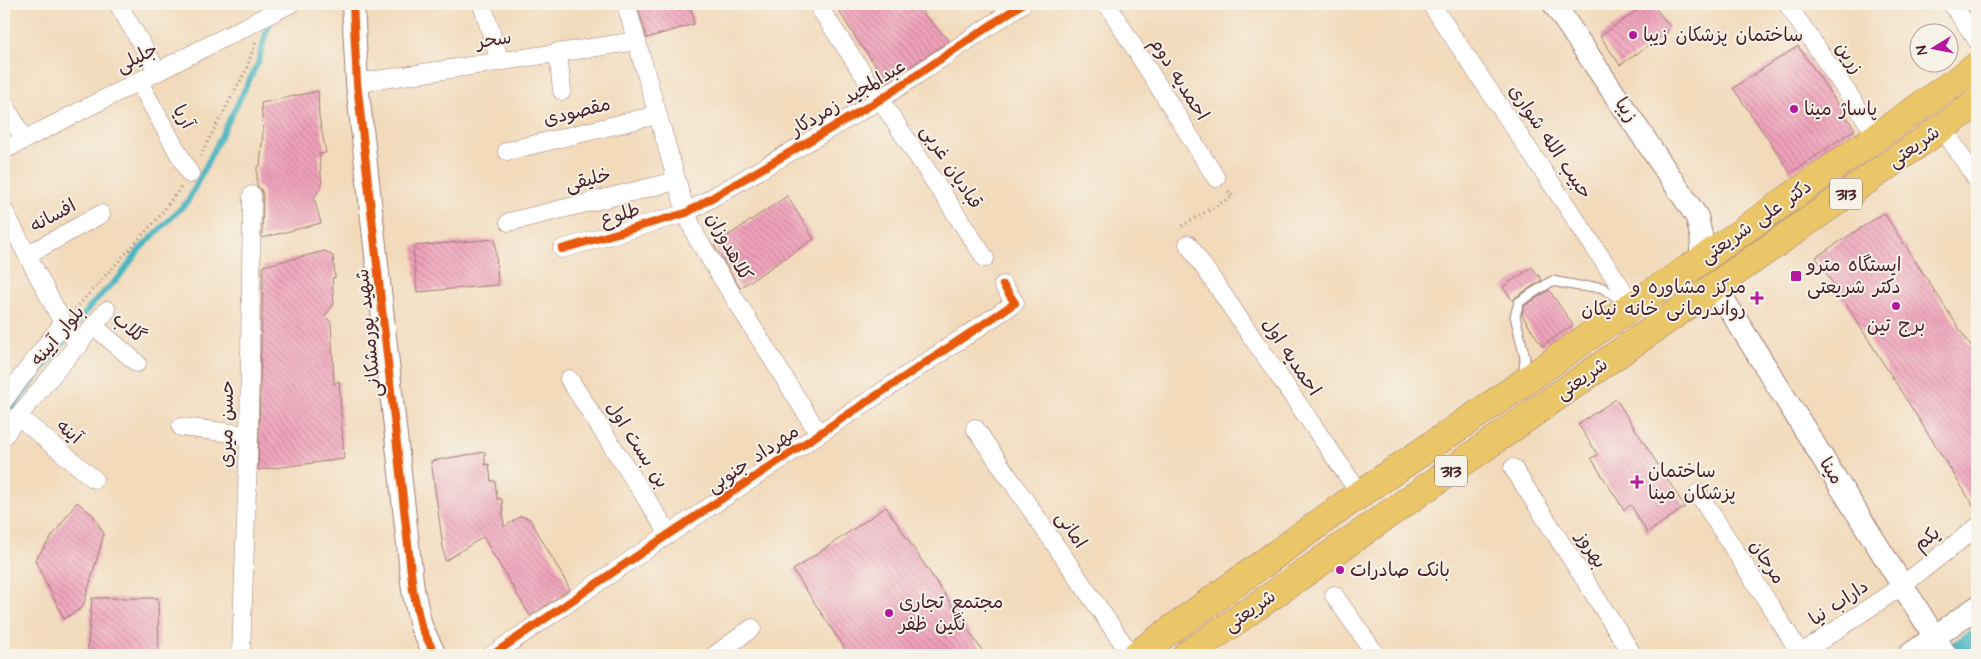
<svg xmlns="http://www.w3.org/2000/svg" width="1981" height="659" font-family="'Architects Daughter','Playpen Sans Arabic',sans-serif">
<defs>
<pattern id="building-back-hatch" width="6" height="6" patternUnits="userSpaceOnUse" patternTransform="scale(1.25)"><rect width="6" height="6" fill="#f0a1bb"/><path d="M-1 5l2 2M0 0l6 6M5-1l2 2" fill="none" stroke="#c48398"/></pattern>
</defs>
<rect width="100%" height="100%" fill="#f7f3e8"/>
<filter id="ink" filterUnits="userSpaceOnUse"><feTurbulence type="fractalNoise" baseFrequency=".02" numOctaves="2"/><feDisplacementMap in="SourceGraphic" scale="10" xChannelSelector="R" yChannelSelector="G"/><feConvolveMatrix kernelMatrix="1 2 1 2 8 2 1 2 1" color-interpolation-filters="sRGB"/></filter>
<filter id="wash" filterUnits="userSpaceOnUse"><feTurbulence type="fractalNoise" baseFrequency=".0096" numOctaves="4" result="noise"/><feDisplacementMap in="SourceGraphic" scale="20" xChannelSelector="R" yChannelSelector="G"/><feGaussianBlur stdDeviation="1.12" result="paint"/><feColorMatrix in="noise" values="0 0 0 0 0 0 0 0 0 0 0 0 0 0 0 0 0 1.4 0 .05"/><feComposite in="paint" operator="in"/></filter>
<g filter="url(#wash)">
<rect width="100%" height="100%" fill="#f2dabb"/>
<g fill="none" stroke-linecap="round" stroke-linejoin="round">
<path stroke="#44b3bf" stroke-width="5.5" d="M4 420 92 304 120 276 140 249 188 201 258 63 266 33 273 17"/>
<path stroke="#44b3bf" stroke-width="35" d="M1965 655 1977 646"/>
</g>
<g id="blocks">
<path fill="url(#building-back-hatch)" d="M637 4H690L694 24 647 38Z
M835 4H918L924 15 949 41 887 82 850 29Z
M1647 4 1654 6 1669 26 1666 34 1620 65 1600 36Z
M1798 46 1855 129 1791 173 1733 88Z
M318 91 319 117 326 153 319 154 322 185 314 198 321 223 262 238 263 195 261 189 257 186V167L260 166 263 132 261 103Z
M787 196 814 239 740 288 714 245Z
M1884 213 1977 356V511L1816 257Z
M495 239 498 285 417 292 413 246Z
M325 251 333 256 335 278H332L334 304 325 316 331 322 334 384 339 381 344 459 258 470 263 266Z
M1532 267 1542 280 1516 297 1513 301 1503 287Z
M1549 290 1573 325 1542 346 1522 315 1524 306Z
M1616 399 1685 507 1647 533 1631 505 1624 510 1591 458 1598 455 1578 424Z
M485 452V465L489 464 491 481H495L497 499H502L504 527 521 516 530 519 570 589 530 616 483 537 445 561 431 461Z
M77 502 93 515 104 534 83 607 64 619 35 560Z
M886 507 985 655H849L793 570Z
M92 598H158L159 655H87Z"/>
</g>
</g>
<g filter="url(#ink)">
<use href="#blocks" fill-opacity="0" stroke="#9e7c73" stroke-width="1"/>
<g fill="none" stroke-linecap="round" stroke-linejoin="round">
<g stroke="#9e7c73" stroke-width="11">
<path id="service" d="M1523 377 1525 358 1515 316 1519 302 1552 281 1579 286 1601 287 1619 299 1628 303"/>
</g>
<g stroke="#9e7c73" stroke-width="19">
<path id="minor" d="M118 4 158 72
M482 4 500 61
M626 4 686 213 697 238 819 434
M817 4 985 258
M1107 4 1216 178
M1431 4 1633 305
M1787 4 1877 136
M1952 4 1977 40
M558 52 562 91
M139 82 190 174
M357 83 637 41
M4 103 24 140
M1942 127 1977 180
M4 150 290 4
M507 151 657 115
M4 211 63 323 79 346
M509 222 676 181
M1188 244 1360 494
M562 249 686 213 881 99 1022 4
M27 255 101 214
M94 326 137 363
M569 379 669 534
M4 400 63 323
M18 416 94 479
M181 427 249 435
M975 428 1131 655
M4 436 18 416 107 310
M1513 468 1633 655
M1698 493 1801 654
M1334 595 1376 655
M241 655 249 435 252 195
M492 655 669 534 1015 303 1003 285
M715 655 752 628
M1799 655 1903 585 1977 527"/>
</g>
<g stroke="#9e7c73" stroke-width="24">
<path id="tertiary" d="M353 4 357 83 413 590 421 626 435 655
M1554 4 1697 217 1702 240 1700 261
M1715 286 1946 655
M1909 655 1977 607"/>
</g>
<g stroke="#9e7c73" stroke-width="29">
<path id="primary" d="M1136 655 1347 503 1523 383 1633 305 1700 261 1977 66
M1187 655 1977 103"/>
</g>
<path stroke="#9e7c73" stroke-width="3" stroke-dasharray="1 4" stroke-linecap="butt" d="M200 156 246 70 256 41
M1182 226 1233 196 1228 191
M75 309 159 217 181 187"/>
<use href="#service" stroke="#fff" stroke-width="9"/>
<use href="#minor" stroke="#fff" stroke-width="18"/>
<use href="#tertiary" stroke="#fff" stroke-width="22"/>
<use href="#primary" stroke="#ebc669" stroke-width="28"/>
<g stroke="#f7f3e8" stroke-width="11">
<path id="cycleway" d="M353 4 357 83 413 590 421 626 435 655
M562 249 686 213 881 99 1022 4
M492 655 669 534 1015 303 1003 285"/>
</g>
<use href="#cycleway" stroke="#e8590c" stroke-width="8"/>
</g>
</g>
<g fill="#b5179e" stroke="#f7f3e8" stroke-width="2">
<circle cx="1633" cy="35" r="5"/>
<circle cx="1794" cy="109" r="5"/>
<rect x="1790" y="270" width="12" height="12" rx="2.5"/>
<path d="M1754.5 290.5h5v5h5v5h-5v5h-5v-5h-5v-5h5z"/>
<circle cx="1896" cy="306" r="5"/>
<path d="M1634.5 474.5h5v5h5v5h-5v5h-5v-5h-5v-5h5z"/>
<circle cx="1340" cy="570" r="5"/>
<circle cx="889" cy="613" r="5"/>
</g>
<g text-anchor="middle" dominant-baseline="central" stroke-width="4" stroke-linejoin="round" paint-order="stroke">
<g fill="#f7f3e8" stroke="#7e5f64" stroke-width="1">
<rect x="1830" y="178.5" width="32" height="31" rx="4"/>
<rect x="1435" y="455.5" width="32" height="31" rx="4"/>
</g>
<g font-size="18" font-weight="bold" fill="#4a1f2b">
<text x="1846" y="194">313</text>
<text x="1451" y="471">313</text>
</g>
<g font-size="19" fill="#4a1f2b" stroke="#f7f3e8" text-anchor="start">
<text x="1643" y="35">ساختمان پزشکان زیبا</text>
<text x="1804" y="109">پاساژ مینا</text>
<text x="1807" y="265">ایستگاه مترو<tspan x="1807" dy="22">دکتر شریعتی</tspan></text>
<text x="1746" y="287" text-anchor="end">مرکز مشاوره و<tspan x="1746" dy="22">رواندرمانی خانه نیکان</tspan></text>
<text x="1896" y="325" text-anchor="middle">برج تین</text>
<text x="1648" y="471">ساختمان<tspan x="1648" dy="22">پزشكان مينا</tspan></text>
<text x="1350" y="570">بانک صادرات</text>
<text x="899" y="602">مجتمع تجاری<tspan x="899" dy="22">نگین ظفر</tspan></text>
</g>
<g font-size="19" fill="#4a1f2b" stroke="#f7f3e8">
<text transform="translate(494 40) rotate(-9)">سحر</text>
<text transform="translate(137 58) rotate(-27)">جلیلی</text>
<text transform="translate(1849 58) rotate(56)">زرین</text>
<text transform="translate(1179 79) rotate(58)">احمدیه دوم</text>
<text transform="translate(848 98) rotate(-31)">عبدالمجید زمردکار</text>
<text transform="translate(1626 110) rotate(56)">زیبا</text>
<text transform="translate(577 112) rotate(-14)">مقصودی</text>
<text transform="translate(183 117) rotate(61)">آریا</text>
<text transform="translate(1550 142) rotate(56)">حبیب الله شواری</text>
<text transform="translate(1914 147) rotate(-35)">شریعتی</text>
<text transform="translate(951 167) rotate(57)">قبادیان غربی</text>
<text transform="translate(588 180) rotate(-14)">خلیقی</text>
<text transform="translate(620 215) rotate(-16)">طلوع</text>
<text transform="translate(53 216) rotate(-28)">افسانه</text>
<text transform="translate(1756 222) rotate(-35)">دکتر علی شریعتی</text>
<text transform="translate(729 247) rotate(61)">کلاهدوزان</text>
<text transform="translate(129 328) rotate(41)">گلاب</text>
<text transform="translate(369 333) rotate(-96)">شهید پورمشکانی</text>
<text transform="translate(58 336) rotate(-50)">بلوار آیینه</text>
<text transform="translate(1291 357) rotate(56)">احمدیه اول</text>
<text transform="translate(1582 379) rotate(-35)">شریعتی</text>
<text transform="translate(227 424) rotate(-89)">حسن میری</text>
<text transform="translate(69 432) rotate(40)">آینه</text>
<text transform="translate(637 445) rotate(57)">بن بست اول</text>
<text transform="translate(753 459) rotate(-34)">مهرداد جنوبی</text>
<text transform="translate(1831 471) rotate(58)">مینا</text>
<text transform="translate(1071 530) rotate(56)">امانی</text>
<text transform="translate(1927 539) rotate(-38)">یکم</text>
<text transform="translate(1591 550) rotate(57)">بهروز</text>
<text transform="translate(1767 562) rotate(57)">مرجان</text>
<text transform="translate(1839 603) rotate(-34)">داراب نیا</text>
<text transform="translate(1250 611) rotate(-35)">شریعتی</text>
</g>
</g>
<rect width="1981" height="659" fill="none" stroke="#f7f3e8" stroke-width="20"/>
<g transform="translate(1934 48) rotate(260)"><circle r="24" fill="#f7f3e8" stroke="#b29e9c"/>
<path d="M0-4L9 19L0 12L-9 19Z" fill="#b5179e"/>
<text y="-8" font-size="14" font-weight="bold" text-anchor="middle" fill="#4a1f2b">N</text>
</g>
</svg>
